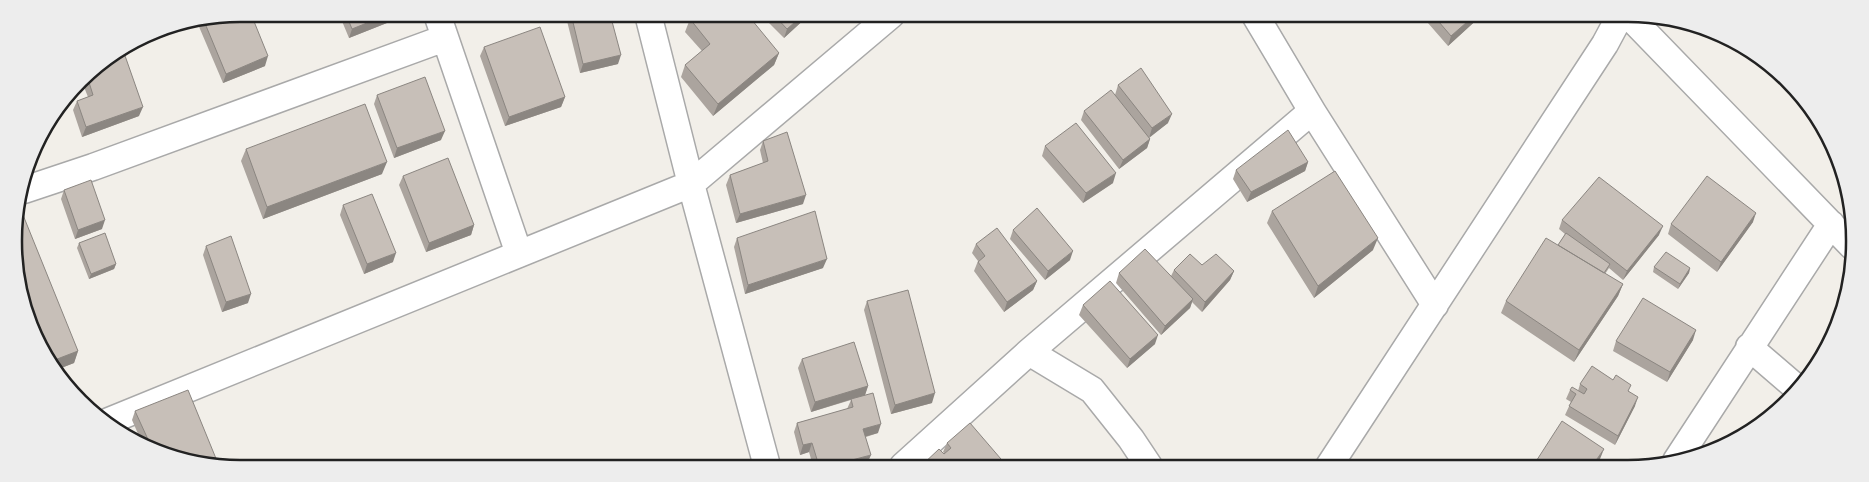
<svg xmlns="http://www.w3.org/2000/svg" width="1869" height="482" font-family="'Nunito Sans',sans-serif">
<rect width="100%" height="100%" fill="#f2efe9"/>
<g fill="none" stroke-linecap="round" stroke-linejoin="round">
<g stroke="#a9a9a9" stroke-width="29">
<path id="minor" d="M437 14 519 254
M648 14 691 184 767 466
M1255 15 1312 111
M1629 16 1852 246
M24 190 93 167 445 38
M1749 347 1798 389
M1029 352 1092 390 1131 439 1149 466
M109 421 691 184 891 15
M1676 461 1831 224
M903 466 1029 352 1312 111 1435 305
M1329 466 1605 44 1620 16"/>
</g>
<use href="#minor" stroke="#fff" stroke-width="26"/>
</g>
<path fill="#aba49e" d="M241 14 265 66 223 83 197 22Z
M339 14H399L397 19 349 38Z
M567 14H610L618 64 580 73 566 17Z
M760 14 809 15 784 38Z
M1421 15H1482L1448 46Z
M690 19 779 53 774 65 713 116 681 77 685 65 702 51 685 32Z
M484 47 565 97 561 107 505 126 480 56Z
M91 70 139 116 82 137 73 110 77 101 88 97 82 82Z
M1118 85 1168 123 1149 137 1150 139 1147 148 1119 169 1081 120 1084 111 1115 95Z
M377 95 441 140 394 158 374 104Z
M763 141 803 204 736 223 726 185 730 175 763 163 760 150Z
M1045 146 1113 183 1083 203 1042 156Z
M246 149 382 174 263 219 241 161Z
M1308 162 1305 171 1247 202 1233 179 1236 170Z
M403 176 474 225 471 235 426 252 399 185Z
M64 190 102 229 75 239 61 199Z
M343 205 393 262 364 274 340 215Z
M1272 211 1373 250 1314 298 1267 223Z
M1562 220 1659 235 1623 280 1609 268 1605 274 1623 284 1618 296 1574 362 1501 313 1506 301 1558 245 1565 234 1559 229Z
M1753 222 1717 272 1668 234 1671 224Z
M14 226 78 351 74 363 56 370 22 300Z
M1013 230 1070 260 1045 280 1010 239Z
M737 238 823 268 745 294 734 247Z
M79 243 116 264 114 269 89 279 77 248Z
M976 244 1037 281 1033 290 1004 312 974 271 978 261 972 253Z
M206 246 248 303 222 312 203 255Z
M1202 265 1234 271 1230 280 1202 312 1192 302 1190 308 1161 335 1116 283 1119 273 1171 276 1174 270Z
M1654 267 1690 268 1689 273 1678 289 1653 272Z
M867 301 932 403 891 414 864 310Z
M1083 305 1155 344 1127 368 1079 315Z
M1693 340 1667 382 1613 351 1616 341Z
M802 359 868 386 865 395 878 433 866 437 867 464 860 466H813L809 452 800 455 794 432 797 423 847 409 851 400 811 412 798 368Z
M1580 384 1629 391 1635 406 1615 445 1565 415 1571 402 1566 399 1570 390 1578 391Z
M135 411 217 461 215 466H211L142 443 132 420Z
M947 443 1007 466 944 454V453L943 452Z"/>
<path fill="#8b8681" d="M389 14H399L397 19 349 38 352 29Z
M803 15H809L784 38 787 29Z
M1475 15H1482L1448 46 1451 36Z
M779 53 774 65 713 116 718 104Z
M621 55 618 64 580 73 583 64Z
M268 56 265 66 223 83 226 74Z
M565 97 561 107 505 126 509 117Z
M143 107 139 116 82 137 86 127Z
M1172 114 1168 123 1149 138 1152 128Z
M445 131 441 140 394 158 397 148Z
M1150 139 1147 148 1119 169 1123 160Z
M387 162 382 174 263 219 267 207Z
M1308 162 1305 171 1247 202 1251 192Z
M1116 173 1113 183 1083 203 1086 193Z
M806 195 803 204 736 223 740 214Z
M1756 213 1753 222 1717 272 1721 262Z
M105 220 102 229 75 239 78 230Z
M474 225 471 235 426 252 429 243Z
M1663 226 1659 235 1623 280 1627 271Z
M1378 238 1373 250 1314 298 1318 286Z
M1073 251 1070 260 1045 280 1048 271Z
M396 253 393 262 364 274 367 264Z
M827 259 823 268 745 294 748 285Z
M116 264 114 269 89 279 91 274Z
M1690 268 1689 273 1678 289 1680 284Z
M1234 271 1230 280 1202 312 1205 302Z
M1037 281 1033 290 1004 312 1007 302Z
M1623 284 1618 296 1574 362 1579 350Z
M251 294 248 303 222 312 226 302Z
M1193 299 1190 308 1161 335 1165 326Z
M1696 330 1693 340 1667 382 1670 372Z
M1158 335 1155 344 1127 368 1130 359Z
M78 351 74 363 56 370 52 361Z
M868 386 865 395 811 412 815 402Z
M935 393 932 403 891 414 895 405Z
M1638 397 1635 406 1615 445 1618 436Z
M881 424 878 433 860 438 863 429Z
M812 443 809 452 800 455 803 445Z
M1604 449 1600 459 1595 466H1592Z
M871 455 867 464 860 466H829Z
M217 461 215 466H211L207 465Z"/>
<path fill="#c7bfb8" stroke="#8b8681" d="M241 14H251L268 56 226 74 204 21Z
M346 14H389L352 29Z
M571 14H610L621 55 583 64Z
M696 14H747L779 53 718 104 685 65 710 44 690 19Z
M773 14 803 15 787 29Z
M1433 15H1475L1451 36Z
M540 27 565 97 509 117 484 47Z
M123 50 143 107 86 127 77 101 93 95 87 76 91 70Z
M1141 68 1172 114 1152 128 1118 85Z
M425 77 445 131 397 148 377 95Z
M1111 90 1150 139 1123 160 1084 111Z
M365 104 387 162 267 207 246 149Z
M1076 123 1116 173 1086 193 1045 146Z
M1288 130 1308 162 1251 192 1236 170Z
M787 132 806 195 740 214 730 175 768 161 763 141Z
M448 158 474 225 429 243 403 176Z
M1335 171 1378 238 1318 286 1272 211Z
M1707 176 1756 213 1721 262 1671 224Z
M1599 177 1663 226 1627 271 1562 220Z
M91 180 105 220 78 230 64 190Z
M372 194 396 253 367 264 343 205Z
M1037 208 1073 251 1048 271 1013 230Z
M21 210 78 351 52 361 24 306 28 304 20 285 14 226 18 211Z
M815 211 827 259 748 285 737 238Z
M997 228 1037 281 1007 302 978 262 985 256 976 244Z
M105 233 116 264 91 274 79 243Z
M1566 233 1610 264 1604 273 1558 245Z
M231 236 251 294 226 302 206 246Z
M1546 238 1623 284 1579 350 1506 301Z
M1145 249 1193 299 1165 326 1119 273Z
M1666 252 1690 268 1680 284 1654 267Z
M1190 254 1202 265 1216 254 1234 271 1205 302 1174 270Z
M1110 281 1158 335 1130 359 1083 305Z
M908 290 935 393 895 405 867 301Z
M1643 298 1696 330 1670 372 1616 341Z
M854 342 868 386 815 402 802 359Z
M1592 366 1613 380 1616 375 1631 385 1628 391 1638 397 1618 436 1569 406 1576 394 1570 390 1572 387 1584 394 1587 389 1580 384Z
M188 390 217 461 207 465 151 446 135 411Z
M873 393 881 424 863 429 871 455 829 466H819L812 443 803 445 797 423 853 407 851 399Z
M1562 421 1604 449 1592 466H1533Z
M970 423 1007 466H921L939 449 944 454 951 448 947 443Z
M120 425 123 434 115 427Z"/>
<path d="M0 0H1869V482H0ZM240 22H1628A218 218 0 0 1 1846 240V242A218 218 0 0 1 1628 460H240A218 218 0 0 1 22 242V240A218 218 0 0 1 240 22Z" fill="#ededed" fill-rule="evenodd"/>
<path fill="none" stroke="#222" stroke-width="2.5" d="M240 22H1628A218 218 0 0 1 1846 240V242A218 218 0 0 1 1628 460H240A218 218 0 0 1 22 242V240A218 218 0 0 1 240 22Z"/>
</svg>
